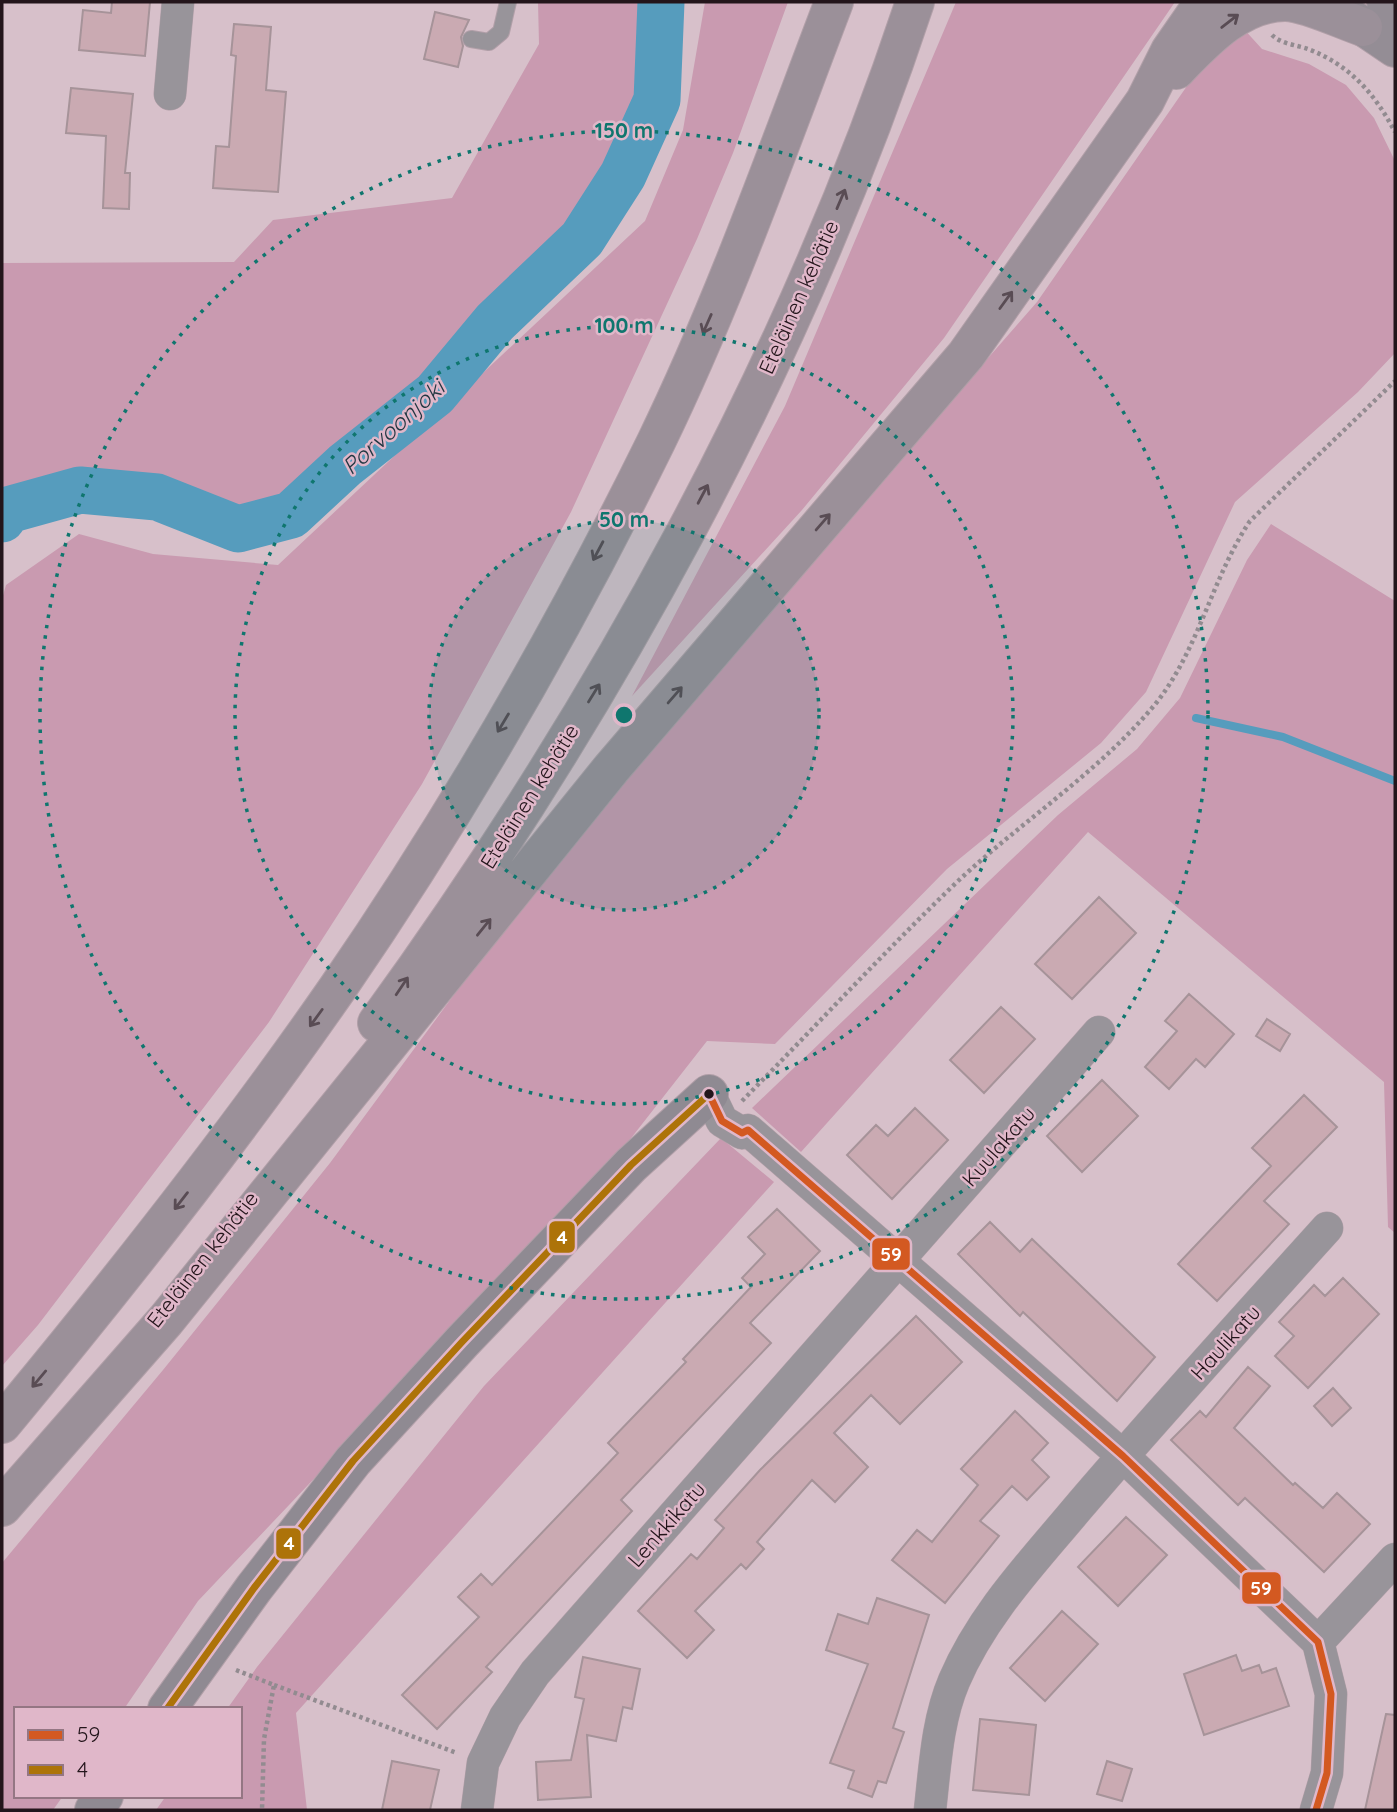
<svg xmlns="http://www.w3.org/2000/svg" width="1397" height="1812" font-family="Quicksand,sans-serif">
<rect width="100%" height="100%" fill="#d7c0ca"/>
<path fill="#c99ab0" d="M538 2H644L637 109 601 180 566 231 484 311 426 385 284 499 235 508 161 482 84 478 6 494 2 499V263L234 262 273 220 452 198 539 44Z
M705 2H788L733 153 697 239 571 512 422 784 269 1022 38 1325 2 1366V599L6 585 79 534 153 554 278 565 645 221 683 130Z
M956 2H1175L944 338 802 510 632 696 785 406Z
M1242 27 1262 49 1309 64 1346 85 1374 118 1395 161V353L1358 392 1235 502 1146 692 1101 743 947 869 775 1044 707 1041 603 1174 198 1601 124 1709H16V1796H63L53 1810H2V1563L163 1370 330 1163 574 832 1037 302 1196 73Z
M1271 524 1395 601V1233L1388 1227 1384 1082 1088 832 801 1152 752 1108 1058 815 1137 749 1180 698 1247 560Z
M721 1138 774 1182 296 1713 307 1810H156L166 1796H240V1709H227L257 1667 484 1386Z"/>
<g fill="none" stroke-linecap="round" stroke-linejoin="round">
<path stroke="#569cbd" stroke-width="8" d="M1196 718 1283 737 1395 781"/>
<path stroke="#569cbd" stroke-width="47" d="M2 519 8 510 80 490 157 497 238 529 291 515 345 465 435 394 495 322 582 239 623 175 657 100 661 2"/>
</g>
<path fill="#caaab2" stroke="#a69399" stroke-width="2" d="M112 2H150L145 56 79 50 83 10 111 13Z
M435 12 469 20 461 37 463 46 458 67 424 59Z
M234 24 271 27 266 90 286 92 278 192 213 188 216 146 229 147 236 56 231 55Z
M71 88 133 94 125 173H130L129 209 103 208 106 136 66 133Z
M1099 897 1136 933 1072 999 1035 964Z
M1189 994 1234 1034 1205 1067 1196 1059 1169 1089 1145 1067 1177 1031 1165 1021Z
M1001 1007 1035 1039 984 1093 950 1060Z
M1267 1019 1290 1034 1280 1051 1256 1036Z
M1102 1080 1138 1116 1082 1172 1047 1136Z
M1304 1095 1337 1127 1264 1201 1289 1224 1217 1301 1178 1264 1271 1166 1252 1148Z
M915 1108 948 1140 892 1199 847 1155 876 1125 888 1136Z
M777 1209 820 1251 750 1323 771 1343 621 1500 632 1511 486 1667 492 1672 437 1729 402 1695 479 1617 458 1597 481 1574 492 1585 618 1453 608 1443 686 1362 683 1359 751 1287 742 1278 765 1254 748 1237Z
M990 1222 1020 1252 1032 1239 1155 1357 1117 1401 1023 1312 1020 1316 958 1254Z
M1343 1278 1379 1314 1308 1388 1275 1356 1294 1336 1279 1322 1314 1285 1325 1296Z
M916 1316 962 1362 900 1424 871 1395 834 1433 868 1467 835 1502 812 1480 757 1542 764 1549 746 1569 741 1564 695 1611 714 1630 687 1658 638 1611 691 1554 697 1559 724 1528 715 1520 760 1470Z
M1248 1367 1270 1386 1234 1428 1293 1485 1295 1483 1323 1508 1337 1493 1370 1524 1324 1572 1245 1498 1238 1505 1171 1440 1200 1411 1206 1417Z
M1333 1388 1351 1408 1332 1426 1314 1406Z
M1015 1411 1048 1443 1032 1460 1049 1477 1027 1500 1012 1486 980 1521 999 1536 945 1603 892 1560 917 1530 932 1542 978 1485 961 1469Z
M1126 1517 1167 1555 1118 1606 1078 1567Z
M877 1598 929 1615 893 1728 904 1732 886 1783 878 1781 872 1797 848 1788 854 1771 830 1763 868 1664 826 1650 838 1614 868 1624Z
M1062 1611 1098 1644 1045 1701 1010 1668Z
M1236 1655 1242 1671 1259 1665 1262 1673 1276 1668 1289 1706 1204 1735 1184 1674Z
M583 1657 640 1669 632 1709 623 1707 616 1741 587 1735 591 1797 538 1800 536 1762 571 1760 584 1699 575 1697Z
M1386 1714 1395 1715V1810H1365Z
M980 1719 1036 1725 1029 1795 973 1790Z
M392 1761 439 1770 430 1810H382Z
M1107 1761 1132 1769 1122 1801 1097 1794Z"/>
<g fill="none" stroke-linecap="round" stroke-linejoin="round">
<g stroke="#b19fa8" stroke-width="18">
<path id="lane" d="M471 39 489 42 501 32 508 2"/>
</g>
<g stroke="#b19fa8" stroke-width="33">
<path id="street" d="M170 94 178 2
M709 1094 722 1121 742 1133 748 1130 1123 1456 1318 1642 1331 1694 1327 1773 1316 1810
M1318 1642 1395 1559
M477 1810 483 1763 505 1717 535 1673 1099 1032
M930 1810C935 1767 937 1721 954 1681 982 1615 1032 1563 1077 1509 1158 1414 1243 1321 1327 1228"/>
</g>
<g stroke="#b19fa8" stroke-width="40">
<path id="secondary" d="M167 1709 254 1588 353 1461 462 1342 631 1165 709 1094
M94 1810 104 1796"/>
</g>
<g stroke="#b19fa8" stroke-width="40">
<path id="primary" d="M1386 2 1395 8
M1336 8 1395 48"/>
</g>
<g stroke="#b19fa8" stroke-width="40">
<path id="highway" d="M1176 70C1205 40 1240 2 1285 2 1305 2 1342 20 1363 27
M377 1023C601 715 795 365 915 2
M2 1424C119 1283 233 1139 337 989 456 816 563 631 656 442 725 300 778 149 834 2
M2 1507 166 1320 611 769 966 355 1145 101 1170 51 1204 2"/>
</g>
<path stroke="#928b90" stroke-width="4.5" stroke-dasharray="3.5 3.5" stroke-linecap="butt" d="M1272 35C1281 44 1297 45 1308 49 1350 65 1375 94 1395 132
M742 1101C814 1028 884 952 958 881 1021 822 1096 774 1152 708 1198 654 1211 579 1250 521L1395 381
M236 1670 274 1685 264 1739 262 1810
M274 1685 457 1753"/>
<use href="#lane" stroke="#98949a" stroke-width="16"/>
<use href="#street" stroke="#98949a" stroke-width="32"/>
<use href="#secondary" stroke="#8f8a92" stroke-width="38"/>
<use href="#primary" stroke="#948d95" stroke-width="38"/>
<use href="#highway" stroke="#9b9099" stroke-width="38"/>
<g stroke="#e0b7c9" stroke-width="12">
<path id="bus-1" d="M709 1094 722 1121 742 1133 748 1130 1123 1456 1318 1642 1331 1694 1327 1773 1316 1810"/>
</g>
<g stroke="#e0b7c9" stroke-width="12">
<path id="bus-2" d="M167 1709 254 1588 353 1461 462 1342 631 1165 709 1094"/>
</g>
<use href="#bus-1" stroke="#d35921" stroke-width="7"/>
<use href="#bus-2" stroke="#ad7309" stroke-width="7"/>
</g>
<defs><path id="oneway-shaft" d="M-6 0H5M1.5-3L5.5 0L1.5 3" fill="none" stroke-width="1.6" stroke-linecap="round" stroke-linejoin="round" transform="scale(1.75)"/></defs>
<g stroke="#594c54">
<use href="#oneway-shaft" transform="translate(1230 21) rotate(-38)"/>
<use href="#oneway-shaft" transform="translate(841 199) rotate(-67)"/>
<use href="#oneway-shaft" transform="translate(1006 300) rotate(-54)"/>
<use href="#oneway-shaft" transform="translate(707 324) rotate(114)"/>
<use href="#oneway-shaft" transform="translate(703 494) rotate(-62)"/>
<use href="#oneway-shaft" transform="translate(823 522) rotate(-49)"/>
<use href="#oneway-shaft" transform="translate(598 551) rotate(118)"/>
<use href="#oneway-shaft" transform="translate(594 693) rotate(-58)"/>
<use href="#oneway-shaft" transform="translate(675 695) rotate(-49)"/>
<use href="#oneway-shaft" transform="translate(503 723) rotate(121)"/>
<use href="#oneway-shaft" transform="translate(484 927) rotate(-51)"/>
<use href="#oneway-shaft" transform="translate(402 986) rotate(-56)"/>
<use href="#oneway-shaft" transform="translate(316 1018) rotate(126)"/>
<use href="#oneway-shaft" transform="translate(181 1201) rotate(128)"/>
<use href="#oneway-shaft" transform="translate(39 1379) rotate(130)"/>
</g>
<circle cx="624" cy="715" r="195" fill="#0f766e" fill-opacity=".12"/>
<g fill="none" stroke="#0f766e" stroke-width="3.5" stroke-dasharray="3.5 7">
<circle cx="624" cy="715" r="195"/>
<circle cx="624" cy="715" r="389"/>
<circle cx="624" cy="715" r="584"/>
</g>
<circle fill="#23151b" stroke="#e0b7c9" stroke-width="2.5" cx="709" cy="1094" r="6"/>
<g text-anchor="middle" dominant-baseline="central" stroke-width="5" stroke-linejoin="round" paint-order="stroke">
<g font-size="21" fill="#23151b" stroke="#e0b7c9">
<text transform="translate(798 297) rotate(-66)">Eteläinen kehätie</text>
<text transform="translate(529 796) rotate(-58)">Eteläinen kehätie</text>
<text transform="translate(998 1146) rotate(-49)">Kuulakatu</text>
<text transform="translate(202 1259) rotate(-52)">Eteläinen kehätie</text>
<text transform="translate(1225 1342) rotate(-48)">Haulikatu</text>
<text transform="translate(666 1524) rotate(-49)">Lenkkikatu</text>
</g>
<g font-size="23" font-style="italic" fill="#213742" stroke="#e0b7c9">
<text transform="translate(393 427) rotate(-42)">Porvoonjoki</text>
</g>
</g>
<circle cx="624" cy="715" r="10" fill="#0f766e" stroke="#e0b7c9" stroke-width="3.5"/>
<g font-size="21" text-anchor="middle" font-weight="bold" fill="#0f766e" stroke="#e0b7c9" stroke-width="5" stroke-linejoin="round" paint-order="stroke">
<text x="624" y="138">150 m</text>
<text x="624" y="333">100 m</text>
<text x="624" y="527">50 m</text>
</g>
<g stroke="#e0b7c9" stroke-width="2.5">
<rect x="548" y="1220" width="28" height="34" rx="7" fill="#ad7309"/>
<rect x="871" y="1237" width="40" height="34" rx="7" fill="#d35921"/>
<rect x="275" y="1527" width="27" height="33" rx="7" fill="#ad7309"/>
<rect x="1241" y="1571" width="41" height="34" rx="7" fill="#d35921"/>
</g>
<g font-size="19" text-anchor="middle" font-weight="bold" fill="#fff">
<text x="562" y="1244">4</text>
<text x="891" y="1261">59</text>
<text x="289" y="1550">4</text>
<text x="1261" y="1595">59</text>
</g>
<rect width="1397" height="1812" fill="none" stroke="#23151b" stroke-width="7"/>
<rect x="14" y="1707" width="228" height="91" fill="#e0b7c9" stroke="#947683" stroke-width="2"/>
<rect x="28" y="1730" width="35" height="10" fill="#d35921" stroke="#947683" stroke-width="2"/>
<text x="77" y="1742" font-size="21" fill="#23151b">59</text>
<rect x="28" y="1765" width="35" height="10" fill="#ad7309" stroke="#947683" stroke-width="2"/>
<text x="77" y="1777" font-size="21" fill="#23151b">4</text>
</svg>
